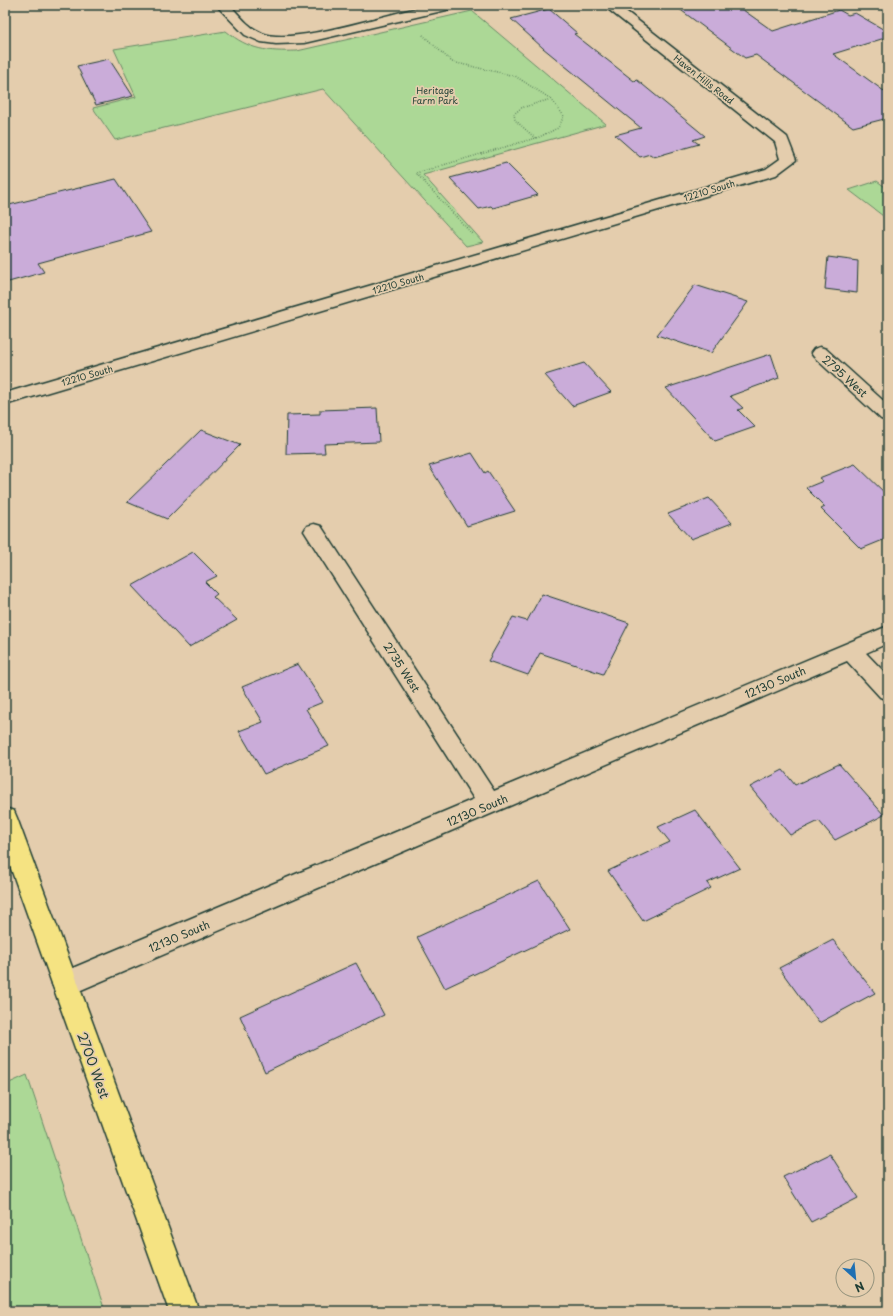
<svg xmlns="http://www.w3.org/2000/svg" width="893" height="1316" font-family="'Playpen Sans',sans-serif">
<rect width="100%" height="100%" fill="#e4cdad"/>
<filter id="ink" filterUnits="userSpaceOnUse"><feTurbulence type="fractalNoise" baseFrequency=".025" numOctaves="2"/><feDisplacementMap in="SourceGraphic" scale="8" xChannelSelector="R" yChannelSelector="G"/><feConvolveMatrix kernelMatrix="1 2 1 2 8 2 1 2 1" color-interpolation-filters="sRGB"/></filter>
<g filter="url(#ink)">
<path fill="#acd896" stroke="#668a65" d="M472 11 606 124 423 175 483 242 466 246 323 89 115 140 93 108 136 97 114 49 226 31C249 50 268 52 297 51Z
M877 181 888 189 887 219 849 190Z
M27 1075 105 1311H5V1085Z"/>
<path fill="#caacd9" stroke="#1f3d34" d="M674 5H736L773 31 839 10 848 15 855 13 888 32V37L833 54 888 94V118L853 127 756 55 745 58Z
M549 9 577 33 574 34 634 81 637 80 705 136 693 140 699 144 654 157 650 154 640 157 615 135 641 128 543 48 511 19Z
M109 59 133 96 96 105 77 66Z
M506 163 538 195 493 208 491 206 479 209 450 178Z
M116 179 151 232 38 263 44 272 5 283V206Z
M828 257 858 261 857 293 825 289Z
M695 285 748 302 711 353 657 335Z
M771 354 779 378 730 396 743 408 738 410 755 427 715 441 666 388Z
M584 363 611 392 572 406 545 375Z
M377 408 379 442 324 444 325 453 286 454 287 415 320 414V410Z
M201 430 240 445 167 519 127 502Z
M472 453 485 473 488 471 515 511 467 526 429 466Z
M855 464 888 496V538L861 549 821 509 825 507 806 488 823 481 819 478Z
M709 498 732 523 691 539 668 514Z
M193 552 217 576 205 582 217 594 213 597 237 620 189 647 132 586Z
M542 594 629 623 603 674 540 653 528 675 488 661 513 617 527 621Z
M298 664 323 702 306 709 329 746 264 774 239 731 263 722 242 687Z
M839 764 884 815 835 840 819 821 790 835 750 787 783 770 795 785Z
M695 810 740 868 707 883 711 888 643 921 608 871 670 842 658 827Z
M539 881 570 929 445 988 417 937Z
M833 940 875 993 819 1023 779 968Z
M356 963 384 1015 265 1072 240 1016Z
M830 1154 858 1198 811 1222 783 1177Z"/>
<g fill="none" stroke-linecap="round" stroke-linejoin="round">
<g stroke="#1f3d34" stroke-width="3">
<path id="minor" d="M216 5H230C239 15 249 28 262 33 293 47 394 11 432 5 440 4 449 5 457 5L455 8 304 43 276 44 261 42 245 35Z
M603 5H618L787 137 796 160 776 175 5 405V393L766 169 780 159 775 142Z
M820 347 826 349 888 405V421L881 419 814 357 811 353 814 349Z
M314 524 321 526 494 791 888 626V643L866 653 888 676V700L880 697 847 661 74 993 65 996 56 993 52 984 56 975 474 799 304 531 307 526Z"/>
</g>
<g stroke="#1f3d34" stroke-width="3">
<path id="major" d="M5 808 14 811 17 818 199 1311H169L5 852Z"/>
</g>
<path stroke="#1f3d34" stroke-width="1.5" stroke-dasharray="0.5 2" stroke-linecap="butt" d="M423 35 452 62 515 76 551 99 564 116 558 128 539 137 416 173 473 235
M535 138 515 120 514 114 521 108 551 99"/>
<use href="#minor" fill="#e4cdad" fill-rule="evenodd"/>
<use href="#major" fill="#f5e382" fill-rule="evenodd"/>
</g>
</g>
<g text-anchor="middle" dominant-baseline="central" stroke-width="3.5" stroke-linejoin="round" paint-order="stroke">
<g font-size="9" fill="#1f3d34" stroke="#e4cdad">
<text transform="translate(704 79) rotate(38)">Haven Hills Road</text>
<text transform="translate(709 190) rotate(-17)">12210 South</text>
<text transform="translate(398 283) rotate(-16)">12210 South</text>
<text transform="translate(87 375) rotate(-16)">12210 South</text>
</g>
<g font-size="9" fill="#264539" stroke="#e4cdad">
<text x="435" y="90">Heritage<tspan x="435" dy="10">Farm Park</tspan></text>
</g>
<g font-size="11" fill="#1f3d34" stroke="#e4cdad">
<text transform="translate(845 376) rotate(42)">2795 West</text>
<text transform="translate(402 667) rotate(57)">2735 West</text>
<text transform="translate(775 682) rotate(-23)">12130 South</text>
<text transform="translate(477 810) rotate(-23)">12130 South</text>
<text transform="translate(179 936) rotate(-23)">12130 South</text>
</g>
<g font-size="13" fill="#1f3d34" stroke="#e4cdad">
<text transform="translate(94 1065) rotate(70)">2700 West</text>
</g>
</g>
<rect width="893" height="1316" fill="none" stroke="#e4cdad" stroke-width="20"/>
<rect x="10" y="10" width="873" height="1296" fill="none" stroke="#1f3d34" stroke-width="1.5" filter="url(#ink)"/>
<g transform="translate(855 1278) rotate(153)"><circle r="19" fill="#e4cdad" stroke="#95937d"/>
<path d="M0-3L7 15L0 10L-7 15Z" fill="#1f6fb2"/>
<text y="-6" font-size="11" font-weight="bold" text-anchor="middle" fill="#1f3d34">N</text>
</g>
</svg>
